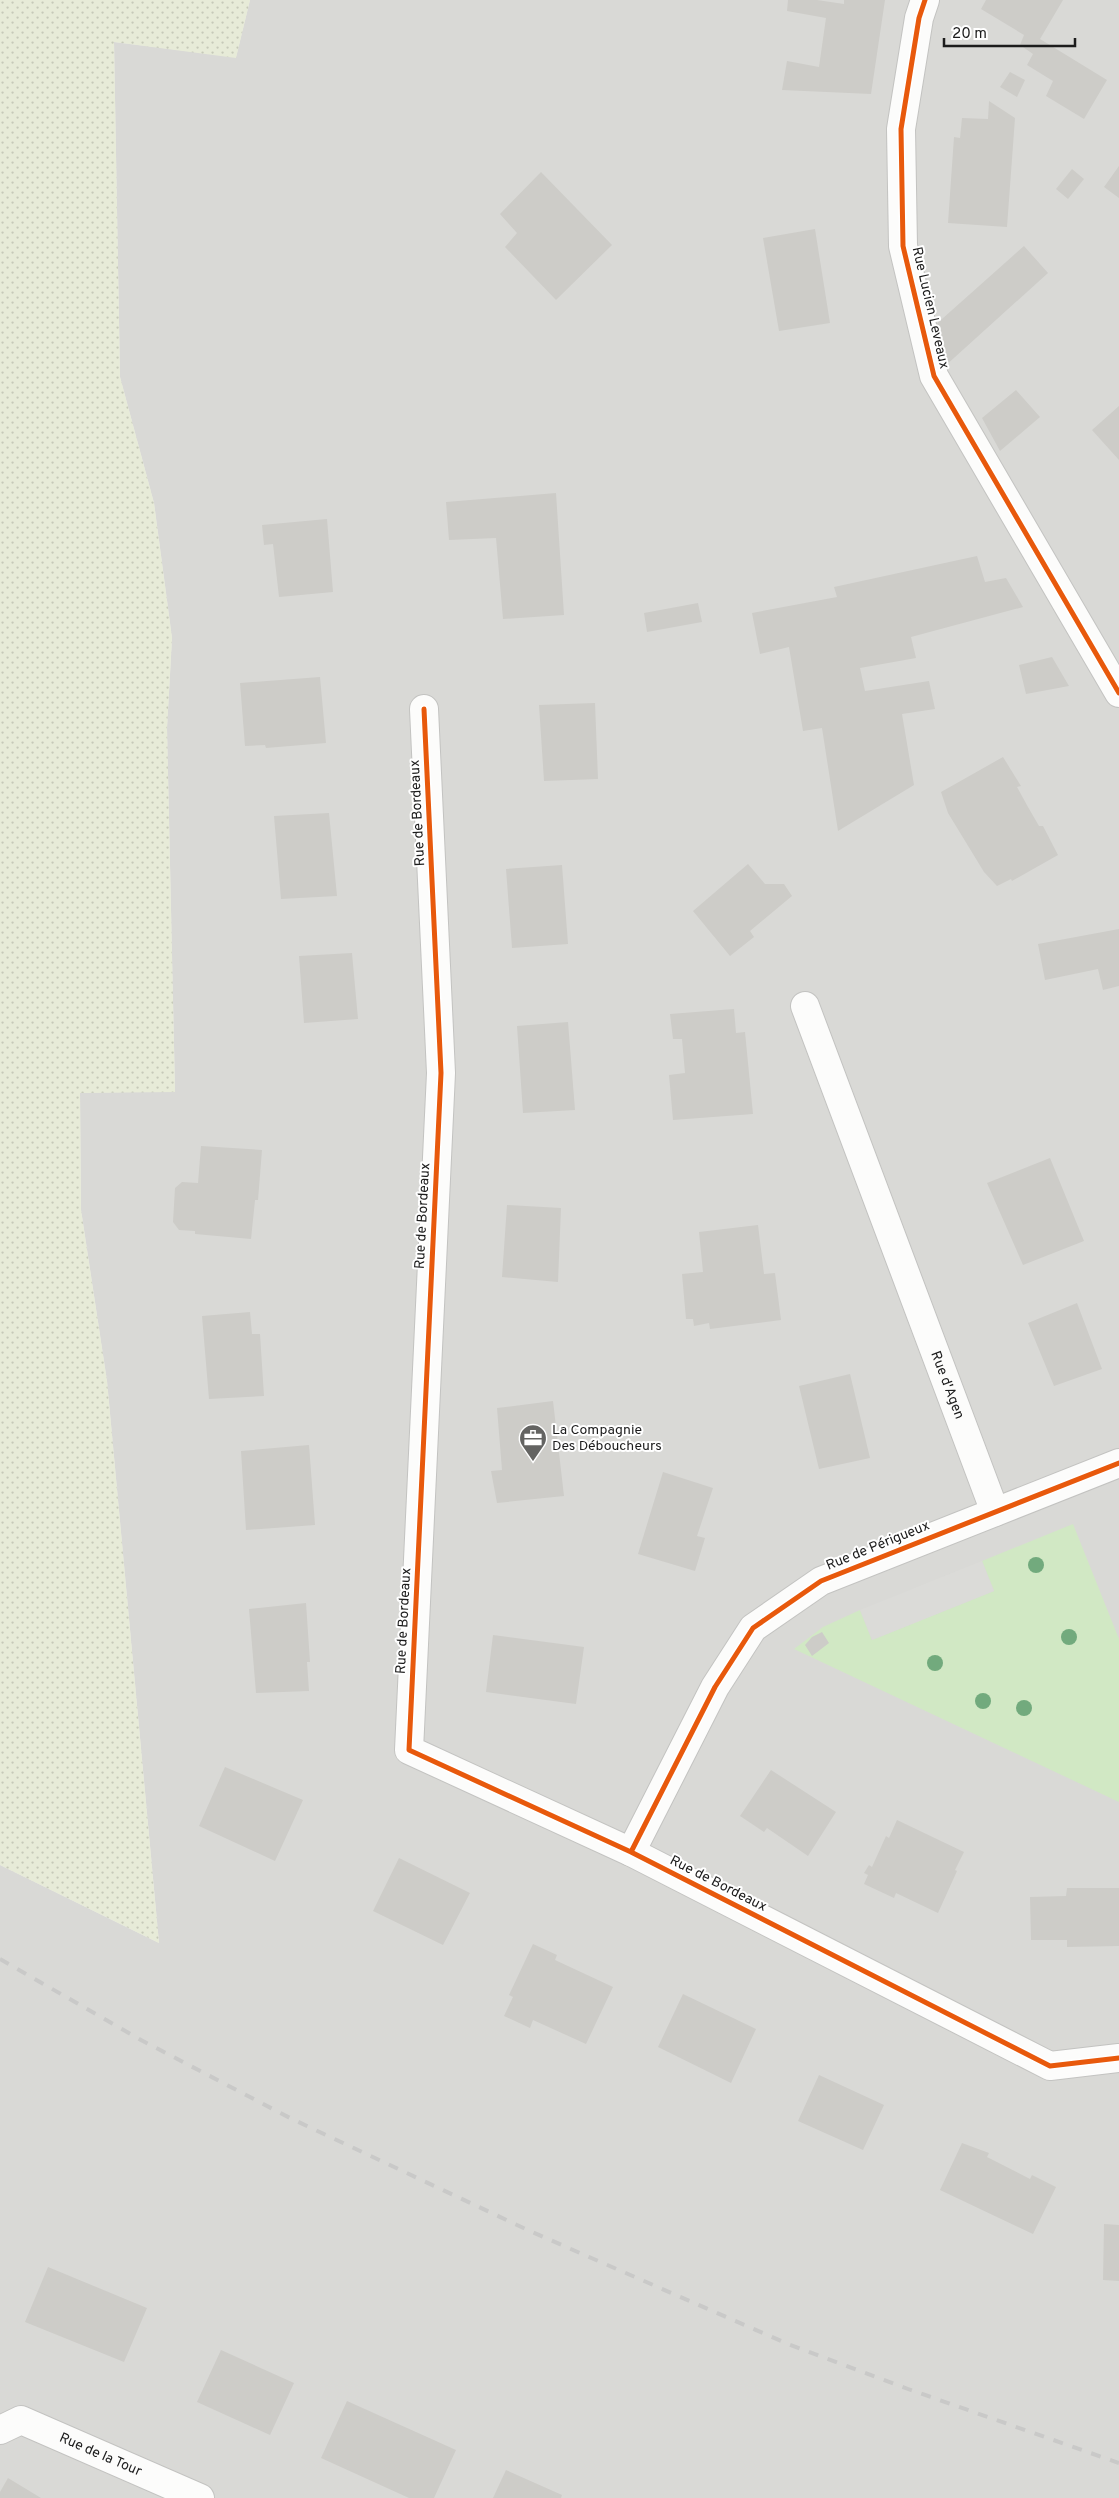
<svg xmlns="http://www.w3.org/2000/svg" width="1119" height="2498" font-family="Overpass,sans-serif">
<defs>
<pattern id="farmland-dots" width="8" height="8" patternUnits="userSpaceOnUse" patternTransform="scale(1.25)"><rect width="8" height="8" fill="#e7ebd8"/><path d="M2 2h.1M6 6h.1" fill="none" stroke="#c6c9b9" stroke-width="1.8" stroke-linecap="round"/></pattern>
</defs>
<rect width="100%" height="100%" fill="#eaeae5"/>
<path fill="#d9d9d6" d="M250 0H1119V2498H0V1865L159 1943 107 1381 81 1210 80 1093 175 1091 167 728 172 638 154 503 120 377 114 42 236 57Z"/>
<path fill="url(#farmland-dots)" d="M0 0H250L236 58 114 42 120 377 154 503 172 638 167 728 175 1092 80 1093 81 1210 107 1381 159 1943 0 1865Z"/>
<path fill="#d1e8c4" d="M1073 1524 1119 1639V1802L794 1649 823 1627 860 1610 872 1640 994 1591 982 1561Z"/>
<path fill="#dbdbd8" d="M982 1561 994 1591 872 1640 860 1610Z"/>
<path fill="#cdccc8" d="M788 0H817L844 4V0H885L871 94 782 90 787 61 819 67 826 18 787 11Z
M986 0H1063L1040 39 1107 80 1084 119 1046 96 1053 81 1027 65 1033 54 1020 45 1024 35 981 9Z
M1010 72 1025 80 1017 97 1000 87Z
M989 101 1015 118 1007 227 948 223 954 137 960 138 962 118 988 119Z
M1119 166V198L1104 187Z
M1072 169 1084 179 1068 199 1056 189Z
M541 172 612 245 556 300 505 247 517 233 500 214Z
M815 229 830 323 779 331 763 238Z
M1024 246 1048 273 944 367 933 327Z
M1016 390 1040 417 1000 451 982 418Z
M1119 406V460L1092 430Z
M556 493 564 615 503 619 496 538 449 540 446 502Z
M327 519 333 592 279 597 273 544 264 545 262 525Z
M977 556 985 582 1006 578 1023 607 911 637 916 658 860 668 865 691 929 681 935 709 902 714 914 785 838 831 822 728 803 731 789 647 760 654 752 613 837 597 834 587Z
M698 603 702 622 647 632 644 613Z
M1052 657 1069 686 1026 694 1019 665Z
M320 677 326 743 266 748 265 745 245 746 240 683Z
M595 703 598 779 544 781 539 705Z
M1003 757 1021 786 1017 787 1028 807 1039 826H1043L1058 855 1012 881 1011 879 997 886 984 872 948 813 941 792Z
M329 813 337 896 281 899 274 816Z
M748 864 765 884H784L792 896 750 931 754 937 730 956 693 911Z
M562 865 568 944 512 948 506 869Z
M1119 929V986L1103 990 1098 969 1045 980 1038 944Z
M352 953 358 1019 304 1023 299 956Z
M734 1009 736 1033 745 1032 753 1114 673 1120 669 1075 685 1073 682 1039H673L670 1014Z
M568 1022 575 1110 523 1113 517 1026Z
M201 1146 262 1150 258 1200H255L251 1239 195 1234V1231L179 1230 173 1222 175 1188 182 1182 198 1183Z
M1050 1158 1084 1241 1023 1265 987 1183Z
M507 1205 561 1208 558 1282 502 1277Z
M758 1225 764 1274 775 1273 781 1320 710 1329 709 1323 694 1326 693 1319H686L682 1274 703 1272 699 1232Z
M1077 1303 1102 1369 1054 1386 1028 1323Z
M250 1312 252 1334H260L264 1396 209 1399 202 1316Z
M850 1374 870 1458 819 1469 799 1386Z
M553 1401 564 1496 497 1503 491 1471 502 1470 497 1408Z
M309 1445 315 1525 246 1530 241 1451Z
M663 1472 713 1488 697 1536 705 1538 695 1571 638 1554Z
M306 1603 310 1662H307L309 1691 256 1693 249 1609Z
M822 1632 829 1643 812 1656 805 1645 812 1637Z
M493 1635 584 1647 576 1704 486 1692Z
M225 1767 303 1800 275 1861 199 1826Z
M771 1770 836 1812 808 1856 767 1828 764 1832 740 1816Z
M897 1820 964 1852 955 1870 957 1871 938 1913 896 1893 894 1898 864 1884 868 1875 864 1873 869 1865 872 1867 886 1836 889 1838Z
M399 1858 470 1893 443 1945 373 1911Z
M1067 1888H1119V1946L1067 1947V1940H1031L1030 1897 1066 1896Z
M533 1944 557 1955 555 1960 613 1987 586 2044 533 2020 530 2028 504 2016 513 1997 509 1995Z
M683 1994 756 2029 731 2083 658 2047Z
M819 2075 884 2105 863 2150 798 2121Z
M962 2143 989 2153 987 2157 1030 2179 1032 2175 1056 2187 1033 2234 940 2190Z
M1104 2224 1119 2225V2281L1103 2280Z
M48 2267 147 2308 124 2362 25 2322Z
M221 2350 294 2383 270 2435 197 2402Z
M347 2401 456 2450 434 2498H409L321 2458Z
M506 2470 562 2495 561 2498H493Z
M8 2478 41 2498H0V2492Z"/>
<g fill="none" stroke-linecap="round" stroke-linejoin="round">
<g stroke="#c3c3c1" stroke-width="30">
<g id="minor">
<path d="M925 0 919 18 901 129 903 246 934 376 1119 693"/>
<path d="M424 709 441 1073 409 1750 631 1852 1050 2066 1119 2058"/>
<path id="s1" d="M805 1006 995 1512"/>
<path d="M631 1852 715 1687 753 1628 821 1581 1119 1463"/>
<path id="s2" d="M0 2430 21 2420 200 2498"/>
</g>
</g>
<use href="#minor" stroke="#fcfcfb" stroke-width="28"/>
<path stroke="#c9c9c8" stroke-width="4" stroke-dasharray="10 10" stroke-linecap="butt" d="M0 1959 141 2040 290 2118 532 2232 788 2344 908 2389 1119 2463"/>
<g stroke="#fff" stroke-width="8">
<path id="cycleway" d="M925 0 919 18 901 129 903 246 934 376 1119 693
M424 709 441 1073 409 1750 631 1852 1050 2066 1119 2058
M631 1852 715 1687 753 1628 821 1581 1119 1463"/>
</g>
<use href="#cycleway" stroke="#e8590c" stroke-width="5"/>
</g>
<g fill="#72aa7d">
<circle cx="1036" cy="1565" r="8"/>
<circle cx="1069" cy="1637" r="8"/>
<circle cx="935" cy="1663" r="8"/>
<circle cx="983" cy="1701" r="8"/>
<circle cx="1024" cy="1708" r="8"/>
</g>
<defs>
<g id="office-pin" transform="scale(1.4375)"><path d="M0 17L-7.5 6A9.5 9.5 0 1 1 7.5 6Z" fill="#646462" stroke="#fff"/><path d="M-6-3h4V-5.5h4V-3h4V5H-6ZM-1-4.5V-3h2v-1.5ZM-6 0V1H6V0Z" fill="#fff"/></g>
</defs>
<g fill-rule="evenodd">
<use href="#office-pin" x="533" y="1438"/>
</g>
<g text-anchor="middle" dominant-baseline="central" stroke-width="4" stroke-linejoin="round" paint-order="stroke">
<g font-size="14" fill="#1c1c1c" stroke="#fff">
<text transform="translate(930 308) rotate(77)">Rue Lucien Leveaux</text>
<text transform="translate(418 813) rotate(-93)">Rue de Bordeaux</text>
<text transform="translate(423 1216) rotate(-87)">Rue de Bordeaux</text>
<text stroke="none"><textPath href="#s1" startOffset="405">Rue d'Agen</textPath></text>
<text transform="translate(878 1546) rotate(-22)">Rue de Périgueux</text>
<text transform="translate(404 1621) rotate(-87)">Rue de Bordeaux</text>
<text transform="translate(718 1884) rotate(27)">Rue de Bordeaux</text>
<text stroke="none"><textPath href="#s2" startOffset="110">Rue de la Tour</textPath></text>
</g>
<g font-size="14" fill="#1c1c1c" stroke="#fff" text-anchor="start">
<text x="552" y="1430">La Compagnie<tspan x="552" dy="16">Des Déboucheurs</tspan></text>
</g>
</g>
<path d="M944 38v8h131v-8" fill="none" stroke="#1c1c1c" stroke-width="2.5"/>
<text x="952" y="38" font-size="15" fill="#1c1c1c" stroke="#ffffff" stroke-width="4" paint-order="stroke">20 m</text>
</svg>
